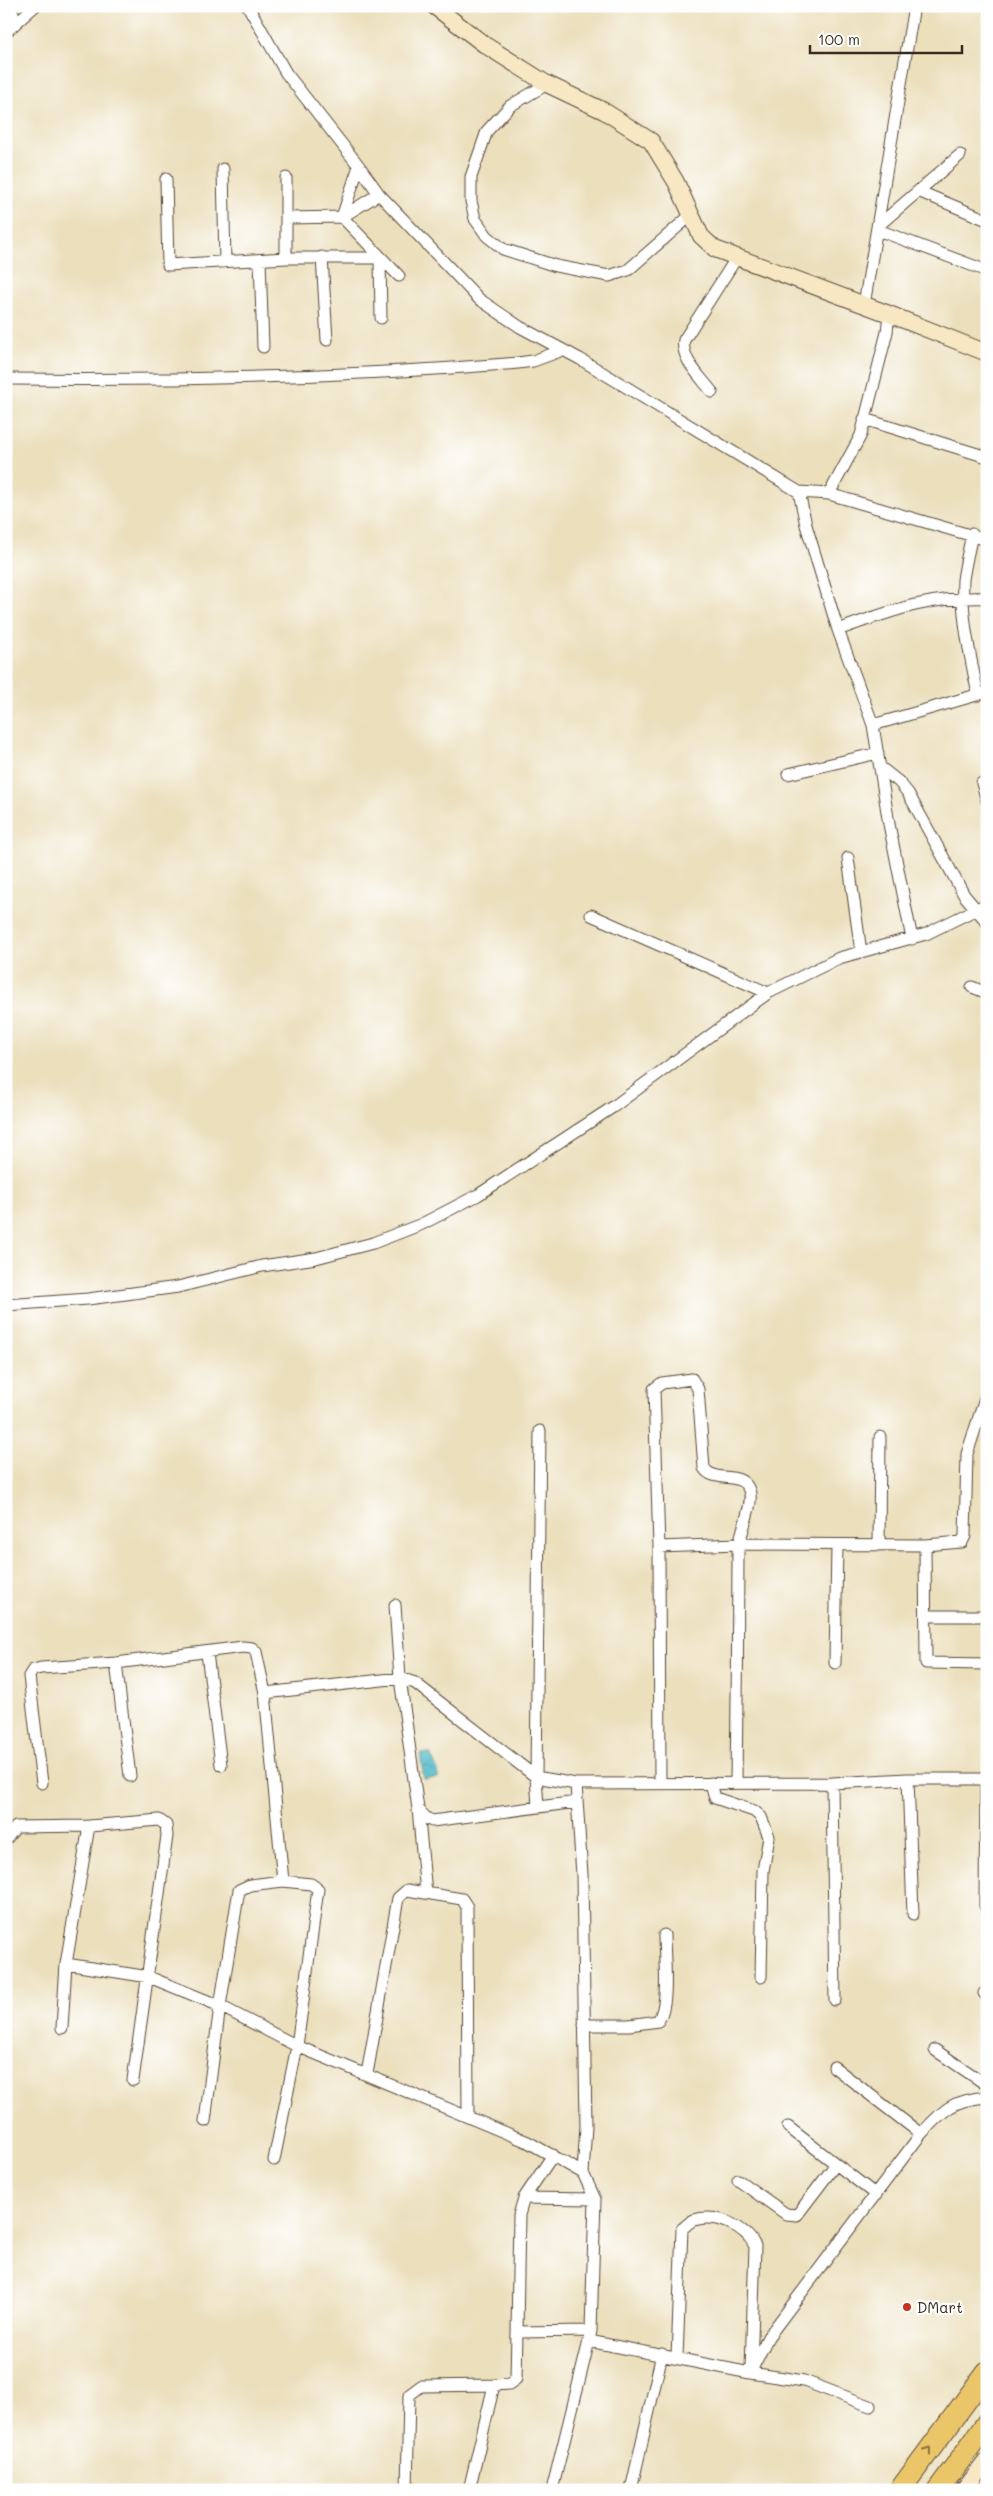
<svg xmlns="http://www.w3.org/2000/svg" width="993" height="2496" font-family="Mali,sans-serif">
<defs>
<pattern id="water-waves" width="16" height="10" patternUnits="userSpaceOnUse" patternTransform="scale(1.25)"><rect width="16" height="10" fill="#4bb8c7"/><path d="M0 5q4-4 8 0t8 0" fill="none" stroke="#4096a1"/></pattern>
</defs>
<rect width="100%" height="100%" fill="#fff"/>
<filter id="ink" filterUnits="userSpaceOnUse"><feTurbulence type="fractalNoise" baseFrequency=".02" numOctaves="2"/><feDisplacementMap in="SourceGraphic" scale="10" xChannelSelector="R" yChannelSelector="G"/><feConvolveMatrix kernelMatrix="1 2 1 2 8 2 1 2 1" color-interpolation-filters="sRGB"/></filter>
<filter id="wash" filterUnits="userSpaceOnUse"><feTurbulence type="fractalNoise" baseFrequency=".0096" numOctaves="4" result="noise"/><feDisplacementMap in="SourceGraphic" scale="20" xChannelSelector="R" yChannelSelector="G"/><feGaussianBlur stdDeviation="1.12" result="paint"/><feColorMatrix in="noise" values="0 0 0 0 0 0 0 0 0 0 0 0 0 0 0 0 0 1.4 0 .05"/><feComposite in="paint" operator="in"/></filter>
<g filter="url(#wash)">
<rect width="100%" height="100%" fill="#ebdfbc"/>
<path fill="url(#water-waves)" stroke="#437172" d="M430 1753 438 1771V1778L424 1779 420 1754Z"/>
</g>
<g filter="url(#ink)">
<g fill="none" stroke-linecap="round" stroke-linejoin="round">
<g stroke="#554536" stroke-width="13">
<path id="street" d="M8 6 17 20
M248 6 286 73 359 166 379 194 479 299 520 327 580 359 799 492 829 494 987 540
M6 32 35 6
M547 84 510 106 487 131 471 177V201L475 219 487 236 503 249 556 266 609 276 628 270 690 216
M223 169 225 262
M286 178V218
M166 179 168 265 286 258V218L342 217 359 166
M918 191 987 220
M379 194 342 217 399 276
M879 225 960 155
M878 230 987 271
M322 257 327 340
M286 258H380L381 318
M260 260 263 347
M864 305 914 6
M6 379C177 381 347 377 518 363L533 361 563 350
M712 392C702 378 680 359 684 340L737 257
M864 419 987 457
M799 492 806 525 838 630 873 725 889 824 912 939
M829 494 861 435 887 332 889 314
M972 534C969 549 965 565 963 580 961 618 971 658 978 695
M838 630C891 611 929 596 987 598
M873 725 987 692
M880 767 899 782 908 793 964 895 987 922
M788 774 878 753
M982 783 987 801
M848 858 861 952
M591 915 768 993 839 958 926 934 987 904
M972 987 987 993
M6 1305 88 1299 178 1287 262 1266 316 1258 373 1243 422 1224 478 1195 613 1107 768 993
M879 1545 880 1437
M925 1545 926 1663 987 1664
M659 1547 654 1389 662 1383 692 1379 698 1389 704 1468C714 1484 742 1470 749 1490 755 1504 738 1536 738 1553 738 1629 737 1706 736 1782
M395 1605 400 1678 418 1809 426 1818 432 1821 577 1802
M926 1616H987
M207 1653 221 1765
M116 1663 130 1776
M835 1663 837 1545
M908 1779 913 1914
M986 1779 985 1905 987 1911
M42 1783 29 1676 33 1670 41 1668 116 1663 243 1647 252 1648 256 1652 265 1693 400 1678 415 1683 536 1777 576 1784 832 1783 908 1779H987
M660 1783 659 1547 738 1544 925 1545 962 1542 965 1536 967 1454 987 1392
M711 1783 715 1798 754 1811 761 1817 769 1837 763 1871 761 1977
M832 1783 835 2000
M576 1784 582 1875 586 2126 583 2173 595 2199 591 2331 589 2341 750 2373 804 2381 870 2406
M538 1807 536 1777 540 1431
M418 1809 426 1893
M89 1826 159 1820 166 1825 167 1836 133 2080
M6 1839 16 1827 89 1826 66 1964 62 2028
M66 1964 149 1977 220 2006 239 1890 250 1885 283 1881 265 1693
M984 1993 987 1995
M584 2025H629L658 2021C670 2004 664 1957 664 1935
M935 2050 987 2085
M834 2067 921 2134
M367 2074 398 1898 407 1890 462 1899 467 1907 468 2117
M205 2121 220 2006 297 2046 318 1889 311 1884 283 1881
M788 2127 876 2195
M274 2160 297 2046 528 2142 583 2173
M738 2180 786 2214 797 2215 836 2164
M524 2198 595 2199
M517 2332 519 2215 524 2198 553 2155
M677 2358 682 2229C686 2226 690 2221 694 2220 716 2213 745 2226 755 2246L751 2369
M750 2373 768 2337 921 2134C944 2109 953 2100 987 2097
M407 2490 409 2395 421 2386 494 2385
M469 2490 494 2385 509 2384 516 2379 517 2332 591 2331
M552 2490 589 2341
M631 2490 662 2354"/>
</g>
<g stroke="#554536" stroke-width="18">
<path id="secondary" d="M434 6 485 45 547 84 604 111 651 141 676 182 701 236 715 249 889 314 987 353
M964 2490 987 2460"/>
</g>
<g stroke="#554536" stroke-width="23">
<path id="highway" d="M900 2490 987 2372
M938 2490 987 2423"/>
</g>
<use href="#street" stroke="#fff" stroke-width="11"/>
<use href="#secondary" stroke="#f7e8c3" stroke-width="16"/>
<use href="#highway" stroke="#ebc669" stroke-width="21"/>
</g>
<defs><path id="oneway-chevron" d="M-2-3.5L2.5 0L-2 3.5" fill="none" stroke-width="1.6" stroke-linecap="round" stroke-linejoin="round" transform="scale(1.25)"/></defs>
<use stroke="#8a7040" href="#oneway-chevron" transform="translate(928 2450) rotate(-54)"/>
</g>
<circle fill="#c8321e" stroke="#fff" stroke-width="2" cx="907" cy="2307" r="5"/>
<g text-anchor="middle" dominant-baseline="central" stroke-width="4.5" stroke-linejoin="round" paint-order="stroke">
<g font-size="15" fill="#3b2a1e" stroke="#fff" text-anchor="start">
<text x="917" y="2307">DMart</text>
</g>
</g>
<rect width="993" height="2496" fill="none" stroke="#fff" stroke-width="25"/>
<path d="M810 45v8h152v-8" fill="none" stroke="#3b2a1e" stroke-width="2.5"/>
<text x="818" y="45" font-size="15" fill="#3b2a1e" stroke="#ffffff" stroke-width="4" paint-order="stroke">100 m</text>
</svg>
